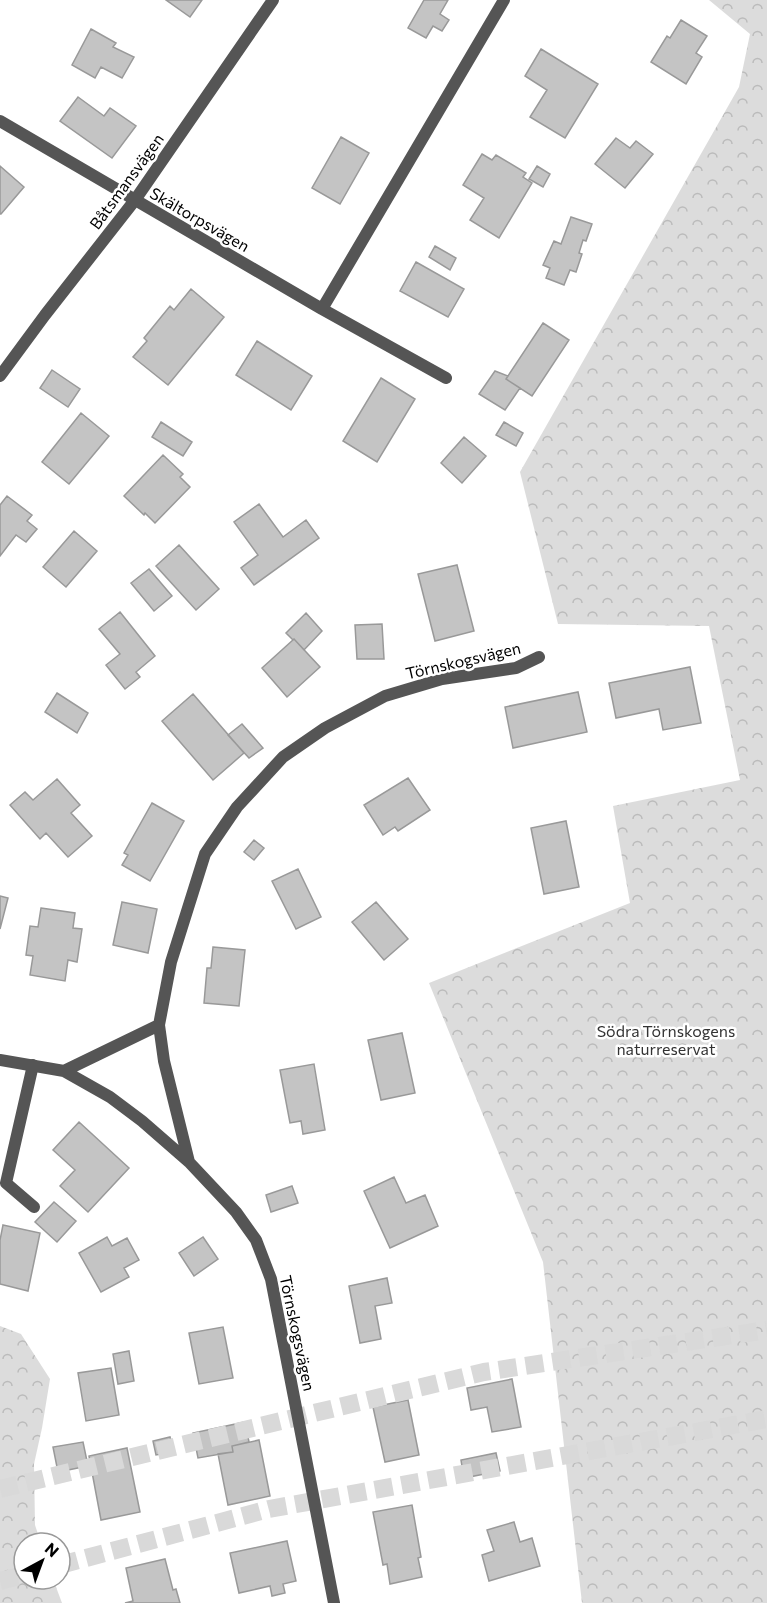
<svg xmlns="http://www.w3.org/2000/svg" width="767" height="1603" font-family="Commissioner,sans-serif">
<defs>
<pattern id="forest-crowns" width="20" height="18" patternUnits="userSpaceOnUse" patternTransform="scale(1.5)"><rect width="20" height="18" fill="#dcdcdc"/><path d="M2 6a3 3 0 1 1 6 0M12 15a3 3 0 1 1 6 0" fill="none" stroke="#bbb"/></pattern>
</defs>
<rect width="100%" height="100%" fill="#fff"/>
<path fill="url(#forest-crowns)" d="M709 0H767V1603H582L543 1262 429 983 630 903 613 806 740 780 709 626 558 624 520 472 739 87 750 34Z
M0 1326 21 1334 50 1379 42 1428 34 1464 35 1525 41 1543H24V1579H53L62 1603H0Z"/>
<path fill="#c4c4c4" stroke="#999" stroke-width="1.5" d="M166 0H202L190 17Z
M424 0H448L440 14 449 20 442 31 433 26 426 38 408 28Z
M681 20 707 36 696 53 702 57 686 84 651 62 667 36 670 38Z
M91 29 116 43 113 47 134 57 122 78 101 67 95 78 72 65Z
M541 49 598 84 565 138 530 117 547 90 525 76Z
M78 97 104 116 110 108 136 126 112 158 60 121Z
M341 137 369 153 340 204 312 188Z
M616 138 630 148 636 141 653 154 625 188 595 164Z
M482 154 492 160 496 155 526 173 523 177 532 183 499 238 470 220 484 198 463 185Z
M0 166 24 187 1 214H0Z
M537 166 550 174 543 187 529 179Z
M571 217 592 224 586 241 583 240 579 253 582 254 576 272 570 270 564 285 546 278 550 268 543 265 554 241 561 244Z
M435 246 456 258 450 270 429 257Z
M416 262 464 289 448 317 400 291Z
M191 289 224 317 168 385 133 357 147 341 144 338 170 306 174 310Z
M543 323 569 340 532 396 506 379Z
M257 341 312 376 291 410 236 375Z
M52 370 80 389 68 407 40 388Z
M495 371 508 376 506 379 520 388 505 410 479 394Z
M381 378 415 399 377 462 343 441Z
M81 413 109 436 69 484 42 462Z
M161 422 192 442 183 456 152 437Z
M504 422 523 433 516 446 496 435Z
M464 437 486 456 462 483 441 463Z
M163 455 183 474 180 477 190 487 155 523 145 513 144 515 124 496Z
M7 496 32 515 27 521 37 529 26 542 16 535 0 556V505Z
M259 504 283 537 306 520 319 538 254 585 241 568 258 555 234 522Z
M74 531 97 551 66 587 43 567Z
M179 545 219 589 196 610 156 566Z
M457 565 474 631 435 641 418 574Z
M149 569 172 596 154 611 131 583Z
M120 612 155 656 136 672 140 677 125 689 106 665 120 654 99 629Z
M306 613 322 631 304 650 294 639 293 640 286 633Z
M382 624 384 659H357L355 625Z
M294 639 320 667 287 697 262 668Z
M690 667 701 723 663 730 659 709 616 718 609 683Z
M578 692 587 732 513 748 505 707Z
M57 693 88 713 77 733 45 712Z
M193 694 244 753 213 780 162 721Z
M242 724 263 748 249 758 228 735Z
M408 778 430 810 398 831 395 827 383 835 364 805Z
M57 779 80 805 71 813 92 836 68 857 46 833 40 839 10 805 25 792 33 800Z
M152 803 184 821 150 881 122 865 128 855 124 853Z
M566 821 579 887 544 894 531 828Z
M254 840 264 848 254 860 244 852Z
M298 869 321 917 296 929 272 881Z
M0 896 8 898 0 929Z
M122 902 157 909 148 953 113 945Z
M376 902 408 939 384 960 352 922Z
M41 908 75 913 73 928 82 929 77 962 68 960 65 981 30 975 33 956 26 955 30 926 38 927Z
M213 947 245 950 239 1006 204 1003 207 968H211Z
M402 1033 415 1093 381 1100 368 1040Z
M314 1064 325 1130 303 1134 301 1121 290 1123 280 1070Z
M79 1122 129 1168 88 1212 60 1186 75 1170 53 1150Z
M394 1177 406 1203 425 1195 438 1226 390 1248 364 1191Z
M292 1186 298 1203 271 1212 266 1195Z
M54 1202 76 1221 57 1242 35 1222Z
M3 1225 40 1233 28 1291 0 1284V1240Z
M107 1237 112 1246 127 1238 139 1260 124 1268 129 1277 101 1292 79 1253Z
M203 1237 218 1259 194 1276 179 1253Z
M387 1278 392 1303 375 1306 381 1339 360 1343 349 1286Z
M223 1327 233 1378 199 1384 189 1333Z
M129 1351 134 1381 118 1384 113 1354Z
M111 1368 119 1415 86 1421 78 1373Z
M512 1379 521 1427 492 1432 487 1407 471 1410 467 1388Z
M408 1400 419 1455 385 1462 373 1407Z
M245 1422 249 1442 232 1446 233 1452 198 1458 193 1433Z
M170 1437 174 1452 156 1455 153 1441Z
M259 1440 270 1496 228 1505 218 1454 233 1452 232 1446Z
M83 1442 88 1466 58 1472 53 1447Z
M127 1448 140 1512 101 1520 89 1456Z
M496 1453 500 1471 464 1478 461 1460Z
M412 1505 421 1557 418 1558 422 1577 390 1584 387 1564 383 1565 373 1512Z
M514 1522 520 1542 532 1538 540 1566 489 1581 482 1555 494 1551 487 1530Z
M287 1541 296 1581 283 1584 285 1593 272 1596 270 1586 239 1593 230 1553Z
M165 1559 173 1590 176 1589 180 1603H125L133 1601 126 1568Z"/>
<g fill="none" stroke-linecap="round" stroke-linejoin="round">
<path stroke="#d9d9d9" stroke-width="18" stroke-dasharray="18 9" stroke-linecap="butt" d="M0 1489 484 1372 767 1330
M60 1565 269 1509 767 1419
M0 1581 24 1575"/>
<path stroke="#555" stroke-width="12" d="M33 1065 6 1183 34 1207"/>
<path stroke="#555" stroke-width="12" d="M0 121 322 309 504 0
M322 309 446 378
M0 376 45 315 135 200 273 0
M0 1060 64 1071 110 1097 142 1121 189 1162
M64 1071 159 1025
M334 1603 271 1279 256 1240 236 1212 189 1162 164 1061 159 1025 171 962 205 854 237 807 283 757 325 728 385 696 442 679 516 668 539 657"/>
</g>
<g text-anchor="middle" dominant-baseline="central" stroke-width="5" stroke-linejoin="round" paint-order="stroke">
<g font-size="16" fill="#000" stroke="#fff">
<text transform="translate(126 181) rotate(-54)">Båtsmansvägen</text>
<text transform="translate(200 219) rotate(30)">Skältorpsvägen</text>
<text transform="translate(463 660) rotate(-13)">Törnskogsvägen</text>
<text transform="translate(298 1333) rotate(78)">Törnskogsvägen</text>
</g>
<g font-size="16" fill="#333" stroke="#fff">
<text x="666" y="1030">Södra Törnskogens<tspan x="666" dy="18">naturreservat</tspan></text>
</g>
</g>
<g transform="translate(42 1561) rotate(41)"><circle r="28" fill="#ffffff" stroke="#999999" stroke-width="1.5"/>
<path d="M0-4.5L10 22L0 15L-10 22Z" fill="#000000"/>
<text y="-9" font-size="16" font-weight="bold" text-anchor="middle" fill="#000000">N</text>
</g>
</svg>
